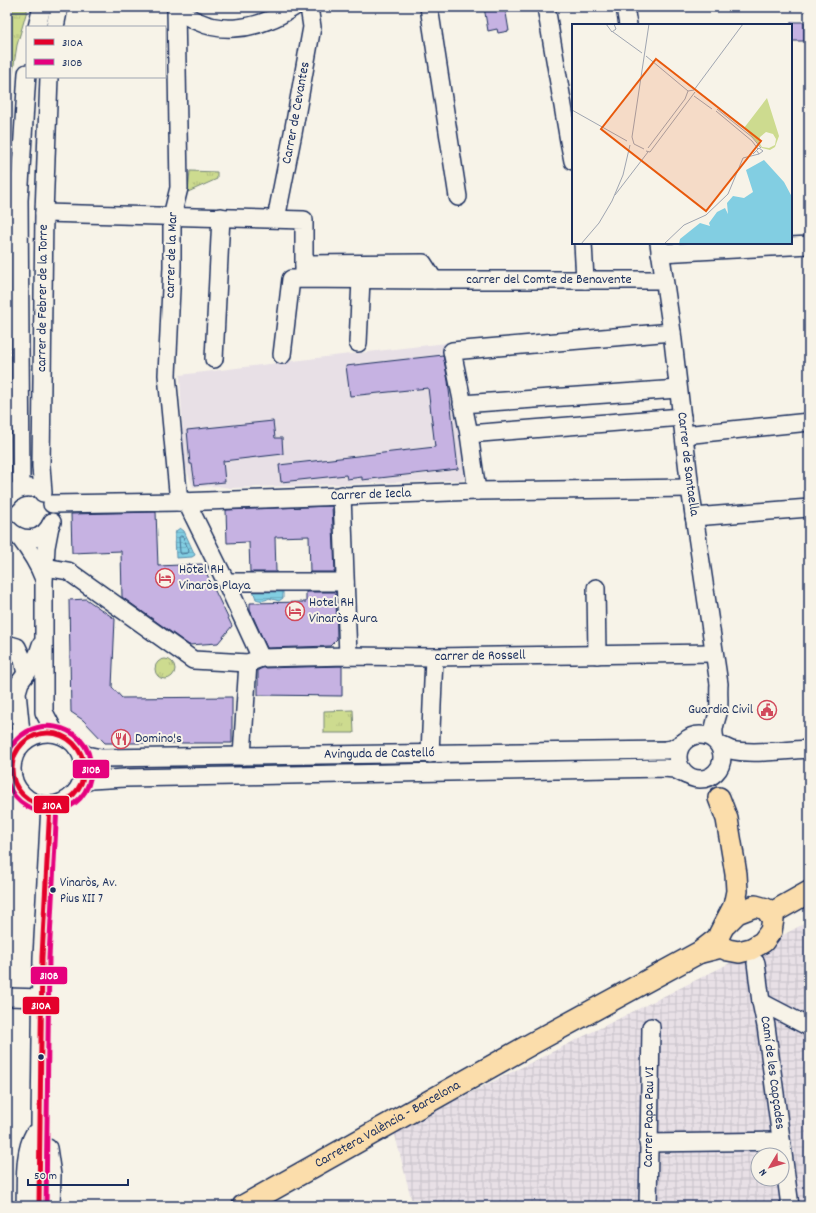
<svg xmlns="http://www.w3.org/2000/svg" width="816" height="1213" font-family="Dekko,sans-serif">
<defs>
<pattern id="industrial-grid" width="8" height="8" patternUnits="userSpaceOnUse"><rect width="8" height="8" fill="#e8e0e6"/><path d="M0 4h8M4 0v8" fill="none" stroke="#c6c0c8"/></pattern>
<pattern id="park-tufts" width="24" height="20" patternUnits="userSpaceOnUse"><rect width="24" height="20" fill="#cddb8f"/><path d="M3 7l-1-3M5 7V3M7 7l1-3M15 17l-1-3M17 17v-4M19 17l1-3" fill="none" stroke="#afbc7e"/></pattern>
<pattern id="water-rules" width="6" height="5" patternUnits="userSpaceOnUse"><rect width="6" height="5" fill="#82cee2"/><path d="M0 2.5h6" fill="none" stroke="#70b1c4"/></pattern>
</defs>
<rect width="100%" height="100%" fill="#f7f3e8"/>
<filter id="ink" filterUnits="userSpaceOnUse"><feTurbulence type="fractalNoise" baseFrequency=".025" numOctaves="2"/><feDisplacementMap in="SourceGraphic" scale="8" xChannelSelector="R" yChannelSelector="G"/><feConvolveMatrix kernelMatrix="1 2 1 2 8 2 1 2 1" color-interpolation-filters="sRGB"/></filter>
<g filter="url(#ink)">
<path fill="#e8e0e6" d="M447 343 469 478 461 480 231 488 218 486 193 487 184 462 180 375 333 356Z"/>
<path fill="url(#industrial-grid)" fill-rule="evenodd" d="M809 921V1206H413L394 1131 740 958ZM758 1155H782V1179H758Z"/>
<path fill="url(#park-tufts)" stroke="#748576" d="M14 7H28L17 45 12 78 8 193 7 12Z
M190 171 217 172V179L188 192Z
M155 669a10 10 0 1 1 20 0a10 10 0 1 1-20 0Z
M353 710 354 733H324V711Z"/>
<path fill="url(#water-rules)" stroke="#598ead" d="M180 528 184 531 195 555 192 557 176 558 175 535 176 531Z
M253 590H283V598L279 601 269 598C265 601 261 601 256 599Z"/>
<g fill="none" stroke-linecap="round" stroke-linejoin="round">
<path stroke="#446f93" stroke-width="1" d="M181 536 183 537 189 551 188 553 181 554 180 552 179 538Z"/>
</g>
<path fill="#c6b2e2" stroke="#1b2f5e" d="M484 7H505L509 31 498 33 497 29 488 31Z
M791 22H804V41H791Z
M443 355 448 381 458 469 362 480V477L347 479 346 475 281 482 279 465 435 447 428 388 350 396 346 366Z
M273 421 275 438H282L283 454 223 461 225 482 195 485 192 464H190L187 430Z
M332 506 335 572H310L309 536 275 537 276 572H250L249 542 227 543 226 510Z
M156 512 158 566 202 564 232 626 218 643 189 645 122 597 121 551 72 553 71 514Z
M306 592H336L337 639 330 646 267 648 250 610V603L306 602Z
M86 599 115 619 112 687 122 698 232 697V743H105L83 720 71 712 69 600Z
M342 666V696L258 695V670L263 668Z"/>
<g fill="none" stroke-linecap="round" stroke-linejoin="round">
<g stroke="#1b2f5e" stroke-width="20">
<g id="minor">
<path d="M175 7C182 13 190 19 199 22 220 32 248 29 269 20 278 17 286 12 294 7"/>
<path d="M429 7 458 197"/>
<path d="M546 7 569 141 573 161"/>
<path d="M625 7 628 25"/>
<path d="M176 8 179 188 172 216V267L167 375 179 502"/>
<path d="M37 27 42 7"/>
<path d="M55 27 59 7"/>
<path d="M44 213 304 220V275"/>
<path id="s1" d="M276 219 293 133 312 27 309 7"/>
<path d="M583 243 585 280"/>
<path id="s2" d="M659 243 672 332 690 488 719 684C718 694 720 704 718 713 716 722 711 731 716 741"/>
<path d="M660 253 809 245"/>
<path id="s3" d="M434 280H664"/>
<path d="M358 343 361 280"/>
<path d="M282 355 291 279 434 280 423 263 304 264"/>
<path d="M214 359 221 217"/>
<path d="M462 404 678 389"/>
<path d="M469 434 682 417"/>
<path d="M684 435 809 422"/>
<path d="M21 488 19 200 27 73"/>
<path d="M477 491 469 434 452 351 672 332"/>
<path id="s4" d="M43 493 41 466 44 213 49 77"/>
<path d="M342 495 348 656"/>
<path d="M7 499C13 491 21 487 31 488"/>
<path d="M186 501 226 582 261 658"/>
<path id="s5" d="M52 504 179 502 477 491 690 488"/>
<path d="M694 517 809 508"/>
<path d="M50 526 46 547 44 581V712L55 733"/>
<path d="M7 528C21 543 43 543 52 522"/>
<path d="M20 538C29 550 38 563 43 577"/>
<path id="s6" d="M45 567 68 571 193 660 248 663 261 658 348 656 434 657 713 653"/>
<path d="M226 582H345"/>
<path d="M596 588 597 655"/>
<path d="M7 644 17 647 23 660 26 674"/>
<circle cx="48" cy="769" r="36"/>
<circle cx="700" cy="757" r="22"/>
<path d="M22 743 17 692 20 682 31 667 38 654 41 645"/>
<path d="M719 745C723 746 727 748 731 750 750 755 788 750 809 749"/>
<path id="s7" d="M77 748 86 755 101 758 666 750 672 749 682 743"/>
<path d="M430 754 434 657"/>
<path d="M242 756 248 663"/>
<path d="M80 785 91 780 125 778 664 768 674 769 686 775"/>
<path id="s8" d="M756 963 761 1002 766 1026 790 1206"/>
<path d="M7 997 42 998"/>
<path d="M761 1002 809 1027"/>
<path d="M648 1143 781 1141"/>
<path d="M48 1148 52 1175 51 1206"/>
<path d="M25 1206C26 1184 23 1153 34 1134"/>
<path d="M39 1206 42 957 50 805"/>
<path id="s9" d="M648 1206 651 1027"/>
</g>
</g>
<g stroke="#1b2f5e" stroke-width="24">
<g id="major">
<path d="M770 914 809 892"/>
<path d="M701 952 721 947 728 950 739 952 751 949 763 942 771 931 773 919 766 909 755 906 737 913 726 924"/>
<path id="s10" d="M243 1206 533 1043 700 952 718 938 720 933 734 906 737 891 736 874 727 819 719 798"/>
</g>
</g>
<use href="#minor" stroke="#f7f3e8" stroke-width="17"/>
<use href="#major" stroke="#fbddab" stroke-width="21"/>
<g stroke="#f7f3e8" stroke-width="8">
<path id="bus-1" d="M12 769a36 36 0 1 1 72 0a36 36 0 1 1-72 0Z
M39 1206 42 957 50 805"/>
</g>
<g stroke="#f7f3e8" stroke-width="8">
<path id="bus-2" d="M7 756C23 710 91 720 91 769 91 818 23 828 7 782
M46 1206 49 957 57 805"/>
</g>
<use href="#bus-1" stroke="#e4002b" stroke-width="5"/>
<use href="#bus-2" stroke="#e5007d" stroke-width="5"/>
</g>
</g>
<defs>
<g id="hotel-ring" transform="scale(1)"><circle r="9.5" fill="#f7f3e8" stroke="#d1495b" stroke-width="1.5"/><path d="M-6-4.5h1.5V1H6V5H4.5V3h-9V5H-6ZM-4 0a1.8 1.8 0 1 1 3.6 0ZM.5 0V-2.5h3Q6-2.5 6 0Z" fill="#d1495b"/></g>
<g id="civic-ring" transform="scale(1)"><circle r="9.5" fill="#f7f3e8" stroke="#d1495b" stroke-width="1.5"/><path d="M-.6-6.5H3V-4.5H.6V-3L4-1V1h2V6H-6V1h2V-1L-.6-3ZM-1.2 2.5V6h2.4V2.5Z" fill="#d1495b"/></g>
<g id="restaurant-ring" transform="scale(1)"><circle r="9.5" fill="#f7f3e8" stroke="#d1495b" stroke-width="1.5"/><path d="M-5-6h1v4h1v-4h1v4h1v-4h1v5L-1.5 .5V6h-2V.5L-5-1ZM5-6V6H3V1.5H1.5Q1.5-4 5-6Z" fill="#d1495b"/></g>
</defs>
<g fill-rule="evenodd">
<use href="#hotel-ring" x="165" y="578"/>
<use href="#hotel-ring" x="295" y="611"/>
<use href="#civic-ring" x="767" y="710"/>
<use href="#restaurant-ring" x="121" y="739"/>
</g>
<g fill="#1b2f5e" stroke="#f7f3e8" stroke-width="1.5">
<circle cx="53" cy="890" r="3.5"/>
<circle cx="41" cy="1057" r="3.5"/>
</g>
<g text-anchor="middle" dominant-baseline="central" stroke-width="4" stroke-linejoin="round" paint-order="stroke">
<g font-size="13" fill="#1b2f5e" stroke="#f7f3e8" text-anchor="start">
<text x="60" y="883">Vinaròs, Av.<tspan x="60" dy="16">Pius XII 7</tspan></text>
</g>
<g font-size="14" fill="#1b2f5e" stroke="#f7f3e8">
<text stroke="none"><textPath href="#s1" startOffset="108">Carrer de Cevantes</textPath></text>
<text transform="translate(172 255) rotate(-88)">carrer de la Mar</text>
<text stroke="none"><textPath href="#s3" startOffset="115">carrer del Comte de Benavente</textPath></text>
<text stroke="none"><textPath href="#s4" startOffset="195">carrer de Febrer de la Torre</textPath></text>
<text stroke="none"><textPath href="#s2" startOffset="223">Carrer de Santaella</textPath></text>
<text stroke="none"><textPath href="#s5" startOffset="319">Carrer de Iecla</textPath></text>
<text stroke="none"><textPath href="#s6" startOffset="465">carrer de Rossell</textPath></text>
<text stroke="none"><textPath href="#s7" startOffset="305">Avinguda de Castelló</textPath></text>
<text stroke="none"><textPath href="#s8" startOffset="111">Camí de les Capçades</textPath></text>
<text stroke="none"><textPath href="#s9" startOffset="89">Carrer Papa Pau VI</textPath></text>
<text stroke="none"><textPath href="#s10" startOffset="166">Carretera València - Barcelona</textPath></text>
</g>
<g font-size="14" fill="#1b2f5e" stroke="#f7f3e8" text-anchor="start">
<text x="179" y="570">Hotel RH<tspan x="179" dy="16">Vinaròs Playa</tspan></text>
<text x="309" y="603">Hotel RH<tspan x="309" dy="16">Vinaròs Aura</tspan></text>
<text x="753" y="710" text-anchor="end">Guardia Civil</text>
<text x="135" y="739">Domino's</text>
</g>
</g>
<g transform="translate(572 24)">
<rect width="220" height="220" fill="#f7f3e8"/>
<path d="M195 74 207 112 203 123 198 126 190 124 172 104ZM194 108 201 110 204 115 203 121 197 124 190 123 187 118 188 113Z" fill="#cddb8f" fill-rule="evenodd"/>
<path d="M192 136 212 158 220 173V220H107L108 215 128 199 138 202 137 199 145 188 153 184 156 190 155 179 161 172 172 174 181 168 174 146Z" fill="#82cee2"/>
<path fill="none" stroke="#9fa5b1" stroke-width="1" d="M34 0 40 8 44 5 42 0M41 8 70 29M74 32 116 67M122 66 171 0M122 72 140 85M145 85 180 113 189 124M0 86 55 117M144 87 180 117 186 125M76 124 113 75 116 67 122 66M72 125 62 120 60 113 77 0M74 127 78 128 123 68M181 130 187 124 191 127 187 130 185 127M43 171 76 128M9 220 27 199 40 177 51 151 58 121M92 220 112 201 134 191 156 170 171 134 187 130"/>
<path fill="#e8590c" fill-opacity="0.15" stroke="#e8590c" stroke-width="2" d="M84 35 189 117 134 187 29 105Z"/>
<rect width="220" height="220" fill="none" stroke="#1b2f5e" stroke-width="2"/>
</g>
<g stroke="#f7f3e8" stroke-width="1.5">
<rect x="72" y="759" width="38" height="20" rx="4" fill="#e5007d"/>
<rect x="33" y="795" width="37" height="19" rx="4" fill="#e4002b"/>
<rect x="30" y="966" width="38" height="19" rx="4" fill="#e5007d"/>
<rect x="22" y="996" width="38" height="19" rx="4" fill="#e4002b"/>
</g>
<g font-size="11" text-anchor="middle" font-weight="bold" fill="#fff">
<text x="91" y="773">310B</text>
<text x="52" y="809">310A</text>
<text x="49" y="979">310B</text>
<text x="41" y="1009">310A</text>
</g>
<rect width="816" height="1213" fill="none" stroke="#f7f3e8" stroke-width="24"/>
<rect x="12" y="12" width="792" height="1189" fill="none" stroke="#1b2f5e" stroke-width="1.5" filter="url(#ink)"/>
<rect x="26" y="26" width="140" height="52" fill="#f7f3e8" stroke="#9fa5b1"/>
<rect x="34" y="39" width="20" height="6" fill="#e4002b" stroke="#9fa5b1"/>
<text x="62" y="46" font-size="12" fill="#1b2f5e">310A</text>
<rect x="34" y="59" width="20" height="6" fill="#e5007d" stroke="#9fa5b1"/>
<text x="62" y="66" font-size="12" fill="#1b2f5e">310B</text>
<g transform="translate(770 1167) rotate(232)"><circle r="19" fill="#f7f3e8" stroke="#9fa5b1"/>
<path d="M0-3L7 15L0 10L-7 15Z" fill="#d1495b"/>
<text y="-6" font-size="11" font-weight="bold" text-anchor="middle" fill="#1b2f5e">N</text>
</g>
<path d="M28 1179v6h100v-6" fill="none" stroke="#1b2f5e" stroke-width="2"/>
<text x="34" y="1179" font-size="12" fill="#1b2f5e" stroke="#f7f3e8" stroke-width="3" paint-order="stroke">50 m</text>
</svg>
